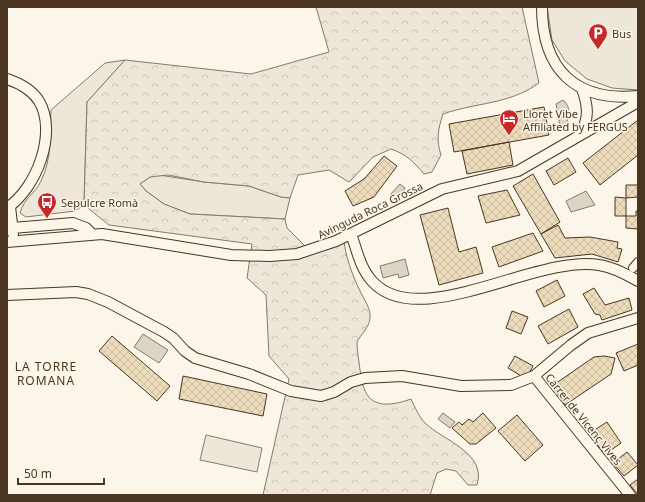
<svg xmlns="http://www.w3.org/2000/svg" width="645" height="502" font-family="'Noto Sans',sans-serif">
<defs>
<pattern id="forest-crowns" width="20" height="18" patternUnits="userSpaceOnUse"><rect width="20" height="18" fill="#ede6d9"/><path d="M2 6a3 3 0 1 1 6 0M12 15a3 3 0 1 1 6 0" fill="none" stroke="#cdc6ba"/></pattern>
<pattern id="building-cross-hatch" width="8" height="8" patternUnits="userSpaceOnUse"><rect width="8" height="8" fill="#ecdcbc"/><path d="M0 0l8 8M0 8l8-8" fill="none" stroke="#ccbda1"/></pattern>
</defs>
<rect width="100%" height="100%" fill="#fbf6e9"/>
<path fill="#ede6d9" stroke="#887966" d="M125 60 87 102 84 205 75 211 26 217 20 213C24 198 35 194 41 181 52 159 50 134 51 110L105 63Z
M159 175 204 182 249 186 281 197 290 198 285 219 190 214 164 204 146 191 140 184 150 177Z
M206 435 262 448 257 472 200 460Z"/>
<path fill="url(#forest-crowns)" stroke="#887966" d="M316 7H522L539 83C508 105 477 102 443 114 438 129 436 140 441 155L432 172 424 174C414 162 406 154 391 149L373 157 349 182 329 170 298 175 290 198 281 197 249 186 204 182 168 175 150 177 140 184 146 191 164 204 190 214 285 219 287 228 305 246 344 237C344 254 353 277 361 293 365 301 371 309 370 318 369 328 361 334 357 342 357 352 359 360 360 370 362 376 361 382 364 388 371 410 394 405 411 399 415 407 419 417 425 423 444 441 487 453 477 485H468L456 471 446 469 437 473 430 495H263L289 379 269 356 266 295 247 278 252 244 109 225 84 205 87 102 125 60 251 74 329 52Z"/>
<path fill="#ede7d9" stroke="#887966" d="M547 7H638V90L612 88 587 79 565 61 552 40Z"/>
<path fill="#dcd4c6" stroke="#887966" d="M563 100C572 108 570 119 563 128L560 126 556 104Z
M400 184 405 188 396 200 390 195Z
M586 191 595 205 571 212 566 201Z
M405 259 409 275 399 278 398 274 383 278 380 266Z
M143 334 168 350 159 363 134 347Z
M443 413 455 422 450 428 438 419Z"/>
<path fill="url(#building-cross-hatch)" stroke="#4a3520" d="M544 107 549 135 454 152 449 124Z
M638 120V155L600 185 583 163Z
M509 142 513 165 467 174 462 151Z
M384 156 397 166 374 197 353 206 345 191 364 179Z
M568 158 576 172 554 185 546 171Z
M533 174 560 222 541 234 513 186Z
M626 185H638V197L626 198Z
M507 190 520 215 486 223 478 196Z
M615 197 626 198V216H615Z
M448 208 459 252 476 247 483 273 439 285 420 215Z
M636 211H638V229L626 228V216H636Z
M558 225 565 238 590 237 618 242 617 248 622 249 618 262 592 254 555 258 541 234Z
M533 233 543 251 499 267 492 247Z
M557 280 565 296 544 307 536 291Z
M594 288 605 305 629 298 632 310 602 320 600 315 595 314 583 294Z
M569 309 578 327 548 344 538 326Z
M512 311 528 317 521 334 506 328Z
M112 336 170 386 157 401 99 351Z
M638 344V365L624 371 616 353Z
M515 356 533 366 526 379 508 368Z
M604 356 615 358 611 374 565 405 552 386 594 357Z
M183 376 267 394 263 416 179 399Z
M483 413 496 428 476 444H470L452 428 459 422 462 425 469 419 473 422Z
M517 415 543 445 525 461 498 431Z
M607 422 621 443 604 455 590 433Z
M627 452 638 465 624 476 613 463Z
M638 479V495L630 485Z"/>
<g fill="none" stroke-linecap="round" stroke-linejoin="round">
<g stroke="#4a3520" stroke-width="10">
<path id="pedestrian" d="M633 268 638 262"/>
</g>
<g stroke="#4a3520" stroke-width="12">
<path id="minor" d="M542 7C542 69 575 102 638 96
M7 79C19 83 32 90 39 101 58 133 36 189 7 208
M579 135C590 120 588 105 582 89
M10 206 13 234
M12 228 73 223 86 228 92 234
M351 234C357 250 360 268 372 281 418 333 537 254 599 265 613 267 626 274 638 281
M7 242 102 234 231 255 270 256 297 254 336 241 442 189 518 171 638 102
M7 295 76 292 88 294 108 302 164 332 173 338 185 351 195 358 249 374 291 391 321 396 334 392 351 382 365 378 402 376 461 386 511 385 534 376 571 345 588 333 638 318
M534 376 630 495"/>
</g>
<use href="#pedestrian" stroke="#fbf6e9" stroke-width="8"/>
<use href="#minor" stroke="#fbf6e9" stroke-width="10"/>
</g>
<defs>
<g id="parking-pin" transform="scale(1)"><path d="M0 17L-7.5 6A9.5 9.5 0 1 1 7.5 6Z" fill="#c62828" stroke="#fbf6e9"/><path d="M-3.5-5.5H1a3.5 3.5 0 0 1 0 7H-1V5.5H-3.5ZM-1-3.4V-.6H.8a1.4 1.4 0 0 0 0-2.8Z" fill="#fff"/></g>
<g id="hotel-pin" transform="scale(1)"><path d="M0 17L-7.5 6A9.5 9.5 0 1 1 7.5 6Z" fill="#c62828" stroke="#fbf6e9"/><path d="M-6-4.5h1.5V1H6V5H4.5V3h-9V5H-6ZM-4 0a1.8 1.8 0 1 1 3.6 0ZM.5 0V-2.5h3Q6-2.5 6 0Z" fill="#fff"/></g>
<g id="bus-pin" transform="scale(1)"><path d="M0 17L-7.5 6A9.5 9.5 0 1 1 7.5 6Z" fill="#c62828" stroke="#fbf6e9"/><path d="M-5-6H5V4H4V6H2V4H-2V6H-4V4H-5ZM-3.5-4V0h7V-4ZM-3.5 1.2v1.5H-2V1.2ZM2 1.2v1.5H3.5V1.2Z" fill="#fff"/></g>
</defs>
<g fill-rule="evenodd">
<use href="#parking-pin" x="598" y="33"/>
<use href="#hotel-pin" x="509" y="119"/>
<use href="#bus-pin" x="47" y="202"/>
</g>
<g text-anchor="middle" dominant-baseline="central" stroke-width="3" stroke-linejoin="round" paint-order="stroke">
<g font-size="11" fill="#4a3520" stroke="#fbf6e9" text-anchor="start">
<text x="612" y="33">Bus</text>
<text x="523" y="113">Lloret Vibe<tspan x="523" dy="13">Affiliated by FERGUS</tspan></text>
<text x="61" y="202">Sepulcre Romà</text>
</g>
<g font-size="11" fill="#4a3520" stroke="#fbf6e9">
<text transform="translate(370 210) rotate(-26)">Avinguda Roca Grossa</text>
<text transform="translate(584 419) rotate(51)">Carrer de Vicenç Vives</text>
</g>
<g font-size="12" letter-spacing="1" fill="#4a3520" stroke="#fbf6e9">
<text x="46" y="366">LA TORRE<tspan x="46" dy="14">ROMANA</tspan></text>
</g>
</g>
<rect width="645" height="502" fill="none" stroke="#4a3520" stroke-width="16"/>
<path d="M18 478v6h86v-6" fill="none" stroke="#4a3520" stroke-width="2"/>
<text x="24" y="478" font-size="12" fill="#4a3520" stroke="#fbf6e9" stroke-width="3" paint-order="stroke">50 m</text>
</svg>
